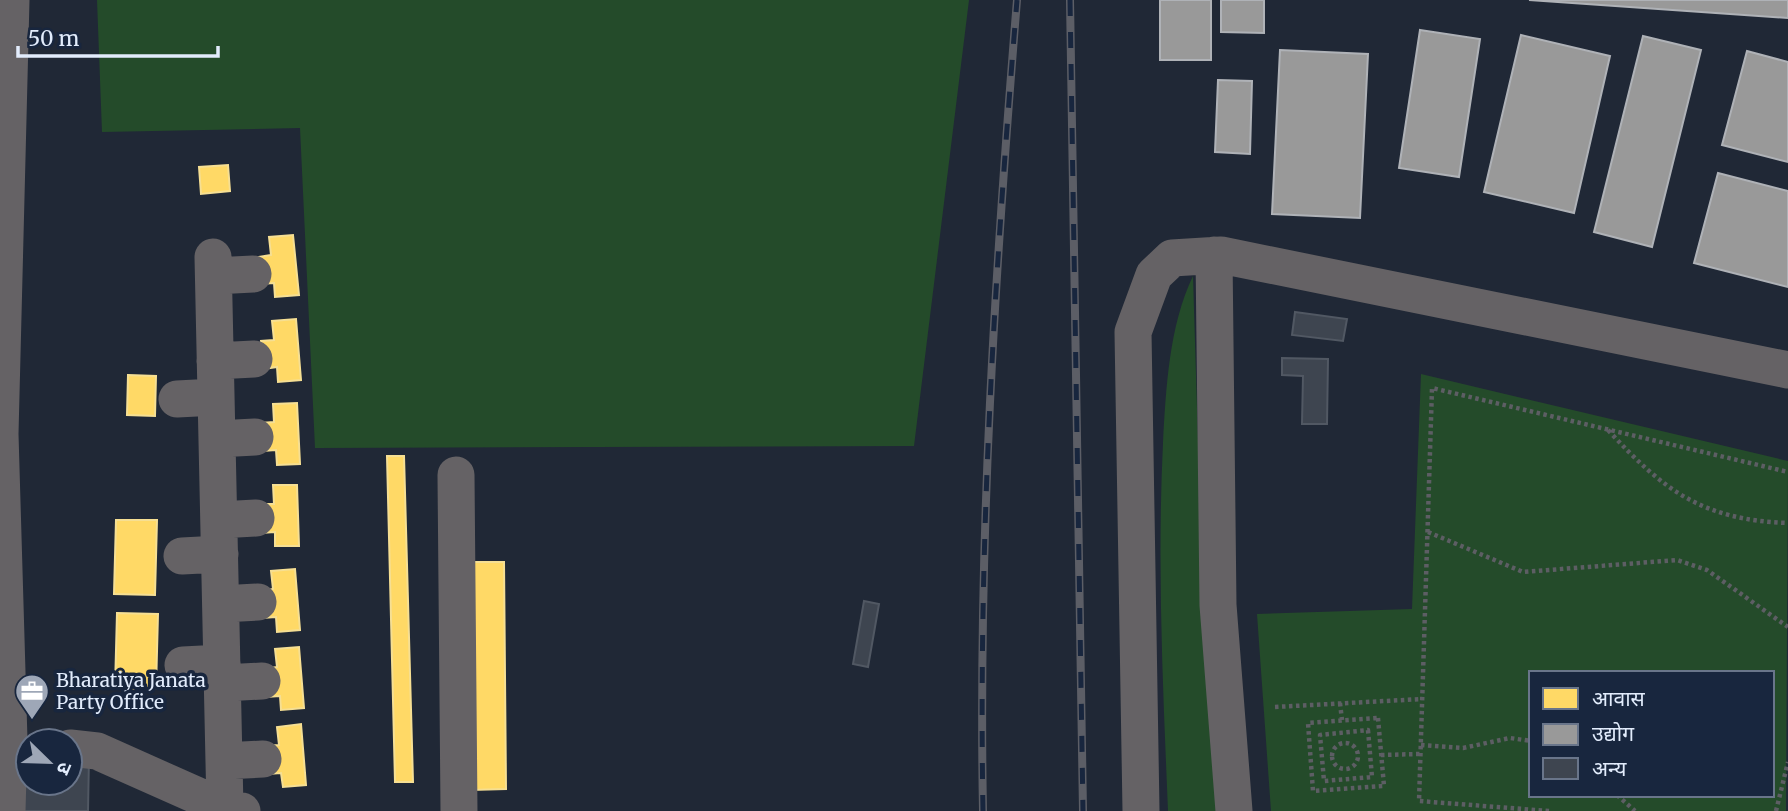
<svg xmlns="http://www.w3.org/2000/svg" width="1788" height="811" font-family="Merriweather,'Noto Sans Devanagari',serif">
<rect width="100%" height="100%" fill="#202836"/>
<path fill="#244b2a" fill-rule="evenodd" d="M97 0H969L914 446 315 448 300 128 102 132Z
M1193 276 1202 573 1219 811H1168C1163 689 1157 566 1163 443 1166 388 1169 326 1193 276Z
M1421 374 1788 461 1786 811H1271L1257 614 1412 609ZM1531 673H1772V795H1531Z"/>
<path fill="#ffd966" stroke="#f6df93" stroke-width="2" d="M228 165 230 191 201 194 199 167Z
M293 235 299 295 275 297 274 283 260 284 258 257 271 255 269 237Z
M296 319 301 380 278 382 277 367 263 369 261 341 274 340 272 321Z
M128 375 156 376 155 416 127 415Z
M297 403 300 464 277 465 276 450 263 451 261 423 274 422 273 404Z
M387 456H404L413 782H395Z
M273 485H297L299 546H275V532L261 533V504H274Z
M116 520H157L155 595 114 594Z
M469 562H504L506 789 471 790Z
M295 569 300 630 277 632 276 617 262 618 260 591 273 589 271 571Z
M117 613 158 614 156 689 115 688Z
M299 647 304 708 281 710 280 696 266 697 264 669 277 667 275 649Z
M301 724 306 785 283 787 281 773 268 774 266 746 279 745 277 727Z"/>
<path fill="#999" stroke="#afb2b7" stroke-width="2" d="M1160 0H1211V60H1160Z
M1221 0H1264V33L1221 32Z
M1529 0H1788V18Z
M1420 30 1480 39 1459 177 1399 168Z
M1521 35 1610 56 1574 213 1484 192Z
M1643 36 1701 50 1652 247 1594 232Z
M1280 50 1368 54 1360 218 1272 214Z
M1747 51 1788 62V162L1722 145Z
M1218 80 1252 81 1250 154 1215 152Z
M1718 173 1788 191V287L1694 263Z"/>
<path fill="#3e4550" stroke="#515863" stroke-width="2" d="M1295 312 1347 319 1343 341 1292 335Z
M1282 358 1328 359 1327 424H1302L1303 376 1282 375Z
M864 601 879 604 868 667 853 664Z
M18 756H28V783H70V757H89L88 811H17Z"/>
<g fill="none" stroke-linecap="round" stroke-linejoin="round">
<path stroke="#5d5e64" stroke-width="4.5" stroke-dasharray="3.5 3.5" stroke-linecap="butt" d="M1608 430C1664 491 1703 520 1788 523
M1428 532 1523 572 1677 560 1707 570 1788 627
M1340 703 1342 720
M1275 707 1422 699
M1378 718 1384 786 1313 791 1308 723Z
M1368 730 1372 777 1324 781 1320 735Z
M1332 756a13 13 0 1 1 26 0a13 13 0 1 1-26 0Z
M1421 745 1463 748 1510 738 1531 741
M1381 755 1420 754
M1617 795 1635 811
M1549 811 1419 801 1432 388 1788 472
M1776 811 1788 762"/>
<path stroke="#656265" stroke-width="37" d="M1214 255 1218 605 1234 811
M213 257 225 808
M214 276 253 274
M215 361 254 359
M177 399 216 397
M217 439 255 437
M456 475 459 811
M219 520 256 518
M182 556 220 554
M221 604 258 602
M183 665 222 663
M223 683 262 681
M70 748 97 751 225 808 242 811
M224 761 263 759
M7 811 9 740 0 434 11 0
M1141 811 1133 332 1154 275 1172 258 1221 255 1788 370"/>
<g stroke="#5c5e66" stroke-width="8">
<path id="rail" d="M1070 0 1083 811
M983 811C978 540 995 270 1017 0"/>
</g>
<use href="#rail" stroke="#18263e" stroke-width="5" stroke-dasharray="16" stroke-linecap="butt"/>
</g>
<defs>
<g id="office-pin" transform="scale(1.75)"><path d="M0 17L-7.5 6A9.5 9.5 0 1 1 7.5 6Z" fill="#9ea7b7" stroke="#18263e"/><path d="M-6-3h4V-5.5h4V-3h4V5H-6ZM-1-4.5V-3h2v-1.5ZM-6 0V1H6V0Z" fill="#fff"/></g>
</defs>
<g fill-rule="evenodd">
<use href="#office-pin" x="32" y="691"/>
</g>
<g text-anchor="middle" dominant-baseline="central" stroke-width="7" stroke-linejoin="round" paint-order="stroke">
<g font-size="19" fill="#e2ecfc" stroke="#18263e" text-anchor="start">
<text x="56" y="680">Bharatiya Janata<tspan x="56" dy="22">Party Office</tspan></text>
</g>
</g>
<rect x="1529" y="671" width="245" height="126" fill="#18263e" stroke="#69758a" stroke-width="2"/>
<rect x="1543" y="688" width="35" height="21" fill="#ffd966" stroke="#69758a" stroke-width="2"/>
<text x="1592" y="706" font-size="21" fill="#e2ecfc">आवास</text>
<rect x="1543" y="724" width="35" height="21" fill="#999999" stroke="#69758a" stroke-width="2"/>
<text x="1592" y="741" font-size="21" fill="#e2ecfc">उद्योग</text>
<rect x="1543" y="758" width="35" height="21" fill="#3e4550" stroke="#69758a" stroke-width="2"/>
<text x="1592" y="776" font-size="21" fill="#e2ecfc">अन्य</text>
<g transform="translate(49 762) rotate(113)"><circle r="33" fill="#18263e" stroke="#69758a" stroke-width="2"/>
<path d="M0-5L12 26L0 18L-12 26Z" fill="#9ea7b7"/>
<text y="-10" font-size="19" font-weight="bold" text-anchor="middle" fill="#e2ecfc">उ</text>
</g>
<path d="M18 46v10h200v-10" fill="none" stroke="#e2ecfc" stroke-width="3.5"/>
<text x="28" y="46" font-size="21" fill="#e2ecfc" stroke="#18263e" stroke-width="5" paint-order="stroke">50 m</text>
</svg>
